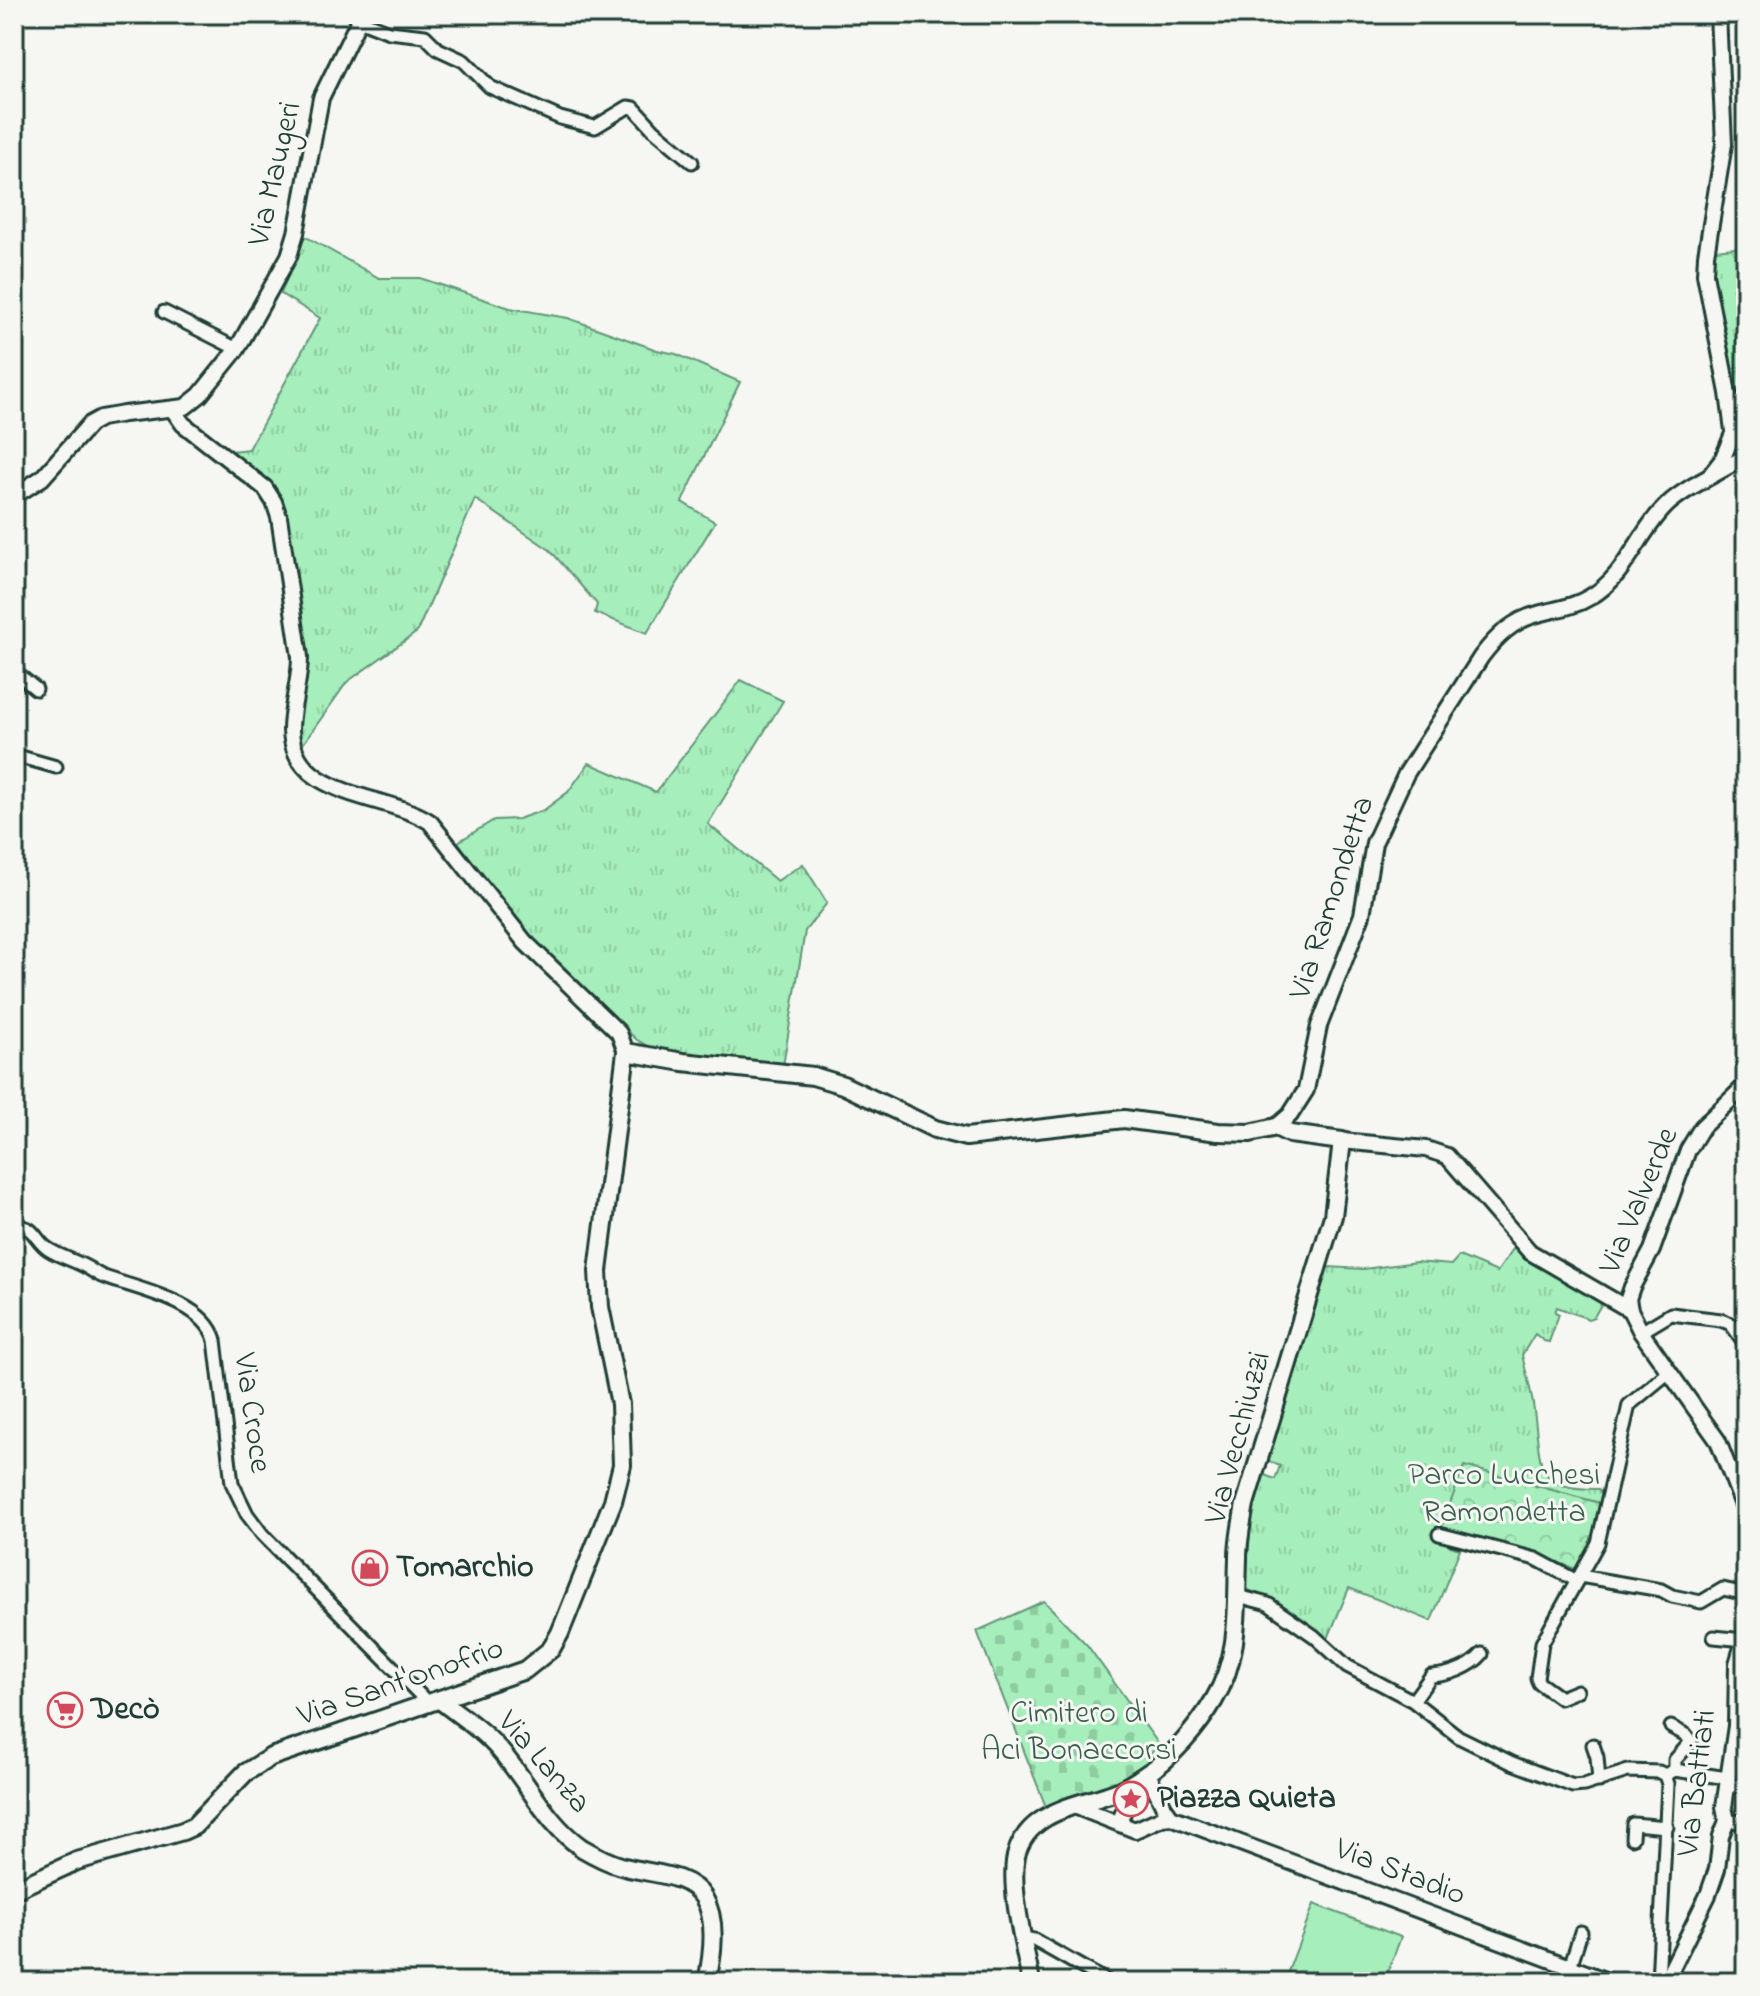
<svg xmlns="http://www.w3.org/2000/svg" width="1760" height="1996" font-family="'Indie Flower',sans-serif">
<defs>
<pattern id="grass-tufts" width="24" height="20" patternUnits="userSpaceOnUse" patternTransform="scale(2)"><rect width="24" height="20" fill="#a6eebb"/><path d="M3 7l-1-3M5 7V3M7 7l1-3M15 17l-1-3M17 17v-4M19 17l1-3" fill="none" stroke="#8ecda1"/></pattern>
<pattern id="forest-crowns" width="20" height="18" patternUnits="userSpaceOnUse" patternTransform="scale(2)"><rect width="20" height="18" fill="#a6eebb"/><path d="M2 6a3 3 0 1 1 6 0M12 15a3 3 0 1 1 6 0" fill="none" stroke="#8ecda1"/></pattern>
<pattern id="cemetery-stones" width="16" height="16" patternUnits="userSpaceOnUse" patternTransform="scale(2)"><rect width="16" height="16" fill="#a6eebb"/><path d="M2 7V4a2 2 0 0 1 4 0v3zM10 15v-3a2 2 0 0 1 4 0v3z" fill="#8ecda1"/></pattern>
</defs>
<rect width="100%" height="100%" fill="#f6f6f2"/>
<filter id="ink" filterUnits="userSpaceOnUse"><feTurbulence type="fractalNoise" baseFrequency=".0125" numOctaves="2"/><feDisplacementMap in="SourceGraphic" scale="16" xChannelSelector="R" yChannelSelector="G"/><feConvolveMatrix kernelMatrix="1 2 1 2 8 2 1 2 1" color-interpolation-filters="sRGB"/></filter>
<g filter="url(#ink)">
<path fill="url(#grass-tufts)" stroke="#629678" stroke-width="2" d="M303 235 379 278H420L510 308 568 318 657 350 676 354 740 382 682 502 715 522 647 633 595 613 597 604 550 550 475 499 417 632 347 682 301 747 299 724 308 666 286 518C278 485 257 473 231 451L249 449 320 318 281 294Z
M1746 247V411L1739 405 1712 285 1714 250Z
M741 680 783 701 708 824 777 881 803 864 827 903 805 931 783 1066C738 1061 676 1063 637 1040L531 941 458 842 494 820 518 819 544 810 568 792 589 763 656 792Z
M1515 1246 1524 1254 1603 1301 1594 1317 1588 1319 1557 1307 1555 1312 1559 1314 1549 1342 1544 1341 1535 1334 1522 1355C1526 1373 1532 1392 1534 1411 1542 1464 1532 1490 1598 1489L1602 1494 1592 1539 1575 1569 1526 1548 1441 1528 1439 1536 1447 1538 1450 1546 1460 1549 1431 1621 1349 1588 1327 1641 1267 1598 1246 1589 1250 1525 1262 1474 1275 1479 1280 1466 1266 1460 1328 1267 1364 1269 1416 1262 1451 1265 1459 1256 1497 1272Z"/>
<path fill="url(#forest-crowns)" stroke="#629678" stroke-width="2" d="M1464 1466 1600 1503 1592 1539 1578 1567 1575 1569 1526 1549 1441 1528Z"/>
<path fill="url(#cemetery-stones)" stroke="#629678" stroke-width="2" d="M1044 1601 1087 1645 1160 1746 1151 1753 1150 1764 1113 1784 1046 1807 977 1631Z"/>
<path fill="#a6eebb" stroke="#629678" stroke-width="2" d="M1314 1904 1401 1937 1384 1982H1284Z"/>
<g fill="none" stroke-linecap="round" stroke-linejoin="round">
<g stroke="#1f3d34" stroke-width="17">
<path id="minor" d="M359 20 389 32 425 36 438 49 464 61 490 87 560 118 595 127 628 107 634 108 654 130 692 162
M164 312 237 349
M14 671 36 689
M14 755 56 767
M14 1227C35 1224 34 1240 48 1249 60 1257 75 1260 88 1268 93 1271 98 1275 104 1277 137 1289 204 1301 215 1340L232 1483 247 1514 262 1534 429 1704
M1641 1332 1671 1314 1721 1320 1731 1324 1746 1345
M1439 1534 1536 1559 1577 1581
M1580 1576 1661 1590 1672 1596 1701 1602 1723 1589 1746 1594
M1238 1596 1268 1604 1314 1636 1347 1666 1413 1701 1459 1737 1512 1763 1573 1786 1584 1785 1628 1771 1659 1772 1665 1775 1668 1784 1658 1982
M1714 1637 1744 1640
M1577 1691 1560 1698 1539 1683 1537 1678 1542 1643 1598 1543 1629 1405 1669 1372
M1413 1701 1431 1676C1449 1675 1470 1668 1482 1654
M1671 1727 1686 1735 1691 1742 1675 1760V1770
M1593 1745 1597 1757 1599 1781
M1665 1775 1675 1770 1727 1778
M1726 1784 1746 1788
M1727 1821 1746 1822
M1632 1838 1633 1824 1667 1827
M1023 1938 1034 1940 1108 1982
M1570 1967 1581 1932"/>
</g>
<g stroke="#1f3d34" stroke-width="20">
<path id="tertiary" d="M1718 14 1724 144 1706 255 1705 274 1728 393 1733 431
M1730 397 1735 407 1746 417
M173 410 183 424 265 488 274 502 279 517 300 657C300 682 291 706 291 730 293 799 386 793 430 822L525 942 619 1033 626 1052
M1711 474 1722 460 1732 436
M14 496 42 478 90 424 101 418 124 414 185 407 200 395 237 349 289 256 296 233 321 98 362 14
M1276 1127 1290 1115 1306 1090 1319 1026 1362 915 1374 843 1406 774 1481 657C1496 637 1513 620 1538 614 1556 609 1574 607 1590 597 1627 576 1638 532 1668 504 1687 486 1723 471 1746 456
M1342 1141 1426 1149 1447 1156 1530 1252 1630 1310 1641 1332 1718 1441 1746 1513
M1630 1310 1628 1299 1632 1287 1652 1250 1688 1150 1702 1127 1746 1085
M1148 1774 1164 1807 1171 1817
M1072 1805 1135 1830 1162 1818 1171 1817
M1171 1817 1610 1982
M1119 1824 1134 1782
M1665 1982 1708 1895 1717 1869 1721 1836 1727 1821 1724 1807 1736 1726 1737 1664 1746 1634"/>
</g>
<g stroke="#1f3d34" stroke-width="22">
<path id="secondary" d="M440 1700C459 1715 480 1728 496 1746 527 1779 544 1822 582 1848 594 1855 607 1862 621 1866 646 1874 688 1872 704 1898 718 1921 712 1958 707 1982
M14 1890 77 1861 183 1831 194 1826 245 1773 271 1757 525 1670 551 1649 560 1633 613 1501 622 1465 620 1404 600 1307 598 1271 626 1052 683 1062 813 1076 843 1085 935 1129 966 1137 1124 1119 1218 1132 1250 1133 1276 1127 1290 1134 1342 1141 1333 1216 1245 1504C1242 1522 1238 1540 1238 1558 1236 1608 1241 1655 1214 1700 1198 1727 1172 1758 1145 1775 1135 1782 1124 1789 1113 1793 1077 1806 1027 1811 1016 1856 1009 1888 1025 1948 1031 1982"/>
</g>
<use href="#minor" stroke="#f6f6f2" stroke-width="11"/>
<use href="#tertiary" stroke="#f6f6f2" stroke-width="14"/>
<use href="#secondary" stroke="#f6f6f2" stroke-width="16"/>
</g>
</g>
<defs>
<g id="shop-ring" transform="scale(1.8)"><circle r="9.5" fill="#f6f6f2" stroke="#d1495b" stroke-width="1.5"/><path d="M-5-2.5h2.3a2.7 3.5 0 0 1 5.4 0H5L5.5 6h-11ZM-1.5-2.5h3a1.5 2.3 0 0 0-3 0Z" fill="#d1495b"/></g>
<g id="supermarket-ring" transform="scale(1.8)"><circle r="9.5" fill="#f6f6f2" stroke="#d1495b" stroke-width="1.5"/><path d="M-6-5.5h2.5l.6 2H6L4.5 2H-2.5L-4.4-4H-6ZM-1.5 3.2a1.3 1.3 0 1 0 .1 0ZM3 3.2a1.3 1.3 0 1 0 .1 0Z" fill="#d1495b"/></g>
<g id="sight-ring" transform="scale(1.8)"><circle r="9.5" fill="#f6f6f2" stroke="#d1495b" stroke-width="1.5"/><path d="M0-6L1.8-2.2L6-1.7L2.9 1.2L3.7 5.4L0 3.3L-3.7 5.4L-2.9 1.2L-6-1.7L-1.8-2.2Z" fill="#d1495b"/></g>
</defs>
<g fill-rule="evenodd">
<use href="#shop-ring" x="370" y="1568"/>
<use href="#supermarket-ring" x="65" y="1710"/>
<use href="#sight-ring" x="1131" y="1799"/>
</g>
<g text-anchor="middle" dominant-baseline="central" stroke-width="6" stroke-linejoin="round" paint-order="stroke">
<g font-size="32" fill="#1f3d34" stroke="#f6f6f2">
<text transform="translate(276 174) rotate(-77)">Via Maugeri</text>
<text transform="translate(1333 898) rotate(-72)">Via Ramondetta</text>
<text transform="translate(1640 1201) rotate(-67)">Via Valverde</text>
<text transform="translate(251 1413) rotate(82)">Via Croce</text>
<text transform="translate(1239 1438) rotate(-75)">Via Vecchiuzzi</text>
<text transform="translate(401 1683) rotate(-19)">Via Sant'Onofrio</text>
<text transform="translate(543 1763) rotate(49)">Via Lanza</text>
<text transform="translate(1698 1783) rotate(-83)">Via Battiati</text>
<text transform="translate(1400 1873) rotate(21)">Via Stadio</text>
</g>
<g font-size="32" fill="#3a604f" stroke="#f6f6f2">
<text x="1504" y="1476">Parco Lucchesi<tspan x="1504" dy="37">Ramondetta</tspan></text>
<text x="1079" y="1714">Cimitero di<tspan x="1079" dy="37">Aci Bonaccorsi</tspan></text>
</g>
<g font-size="32" font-weight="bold" fill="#1f3d34" stroke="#f6f6f2" text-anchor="start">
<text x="396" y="1568">Tomarchio</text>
<text x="91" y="1710">Decò</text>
<text x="1157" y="1799">Piazza Quieta</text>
</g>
</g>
<rect width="1760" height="1996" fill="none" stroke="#f6f6f2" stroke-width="48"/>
<rect x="24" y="24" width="1712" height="1948" fill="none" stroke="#1f3d34" stroke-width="3" filter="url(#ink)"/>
</svg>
